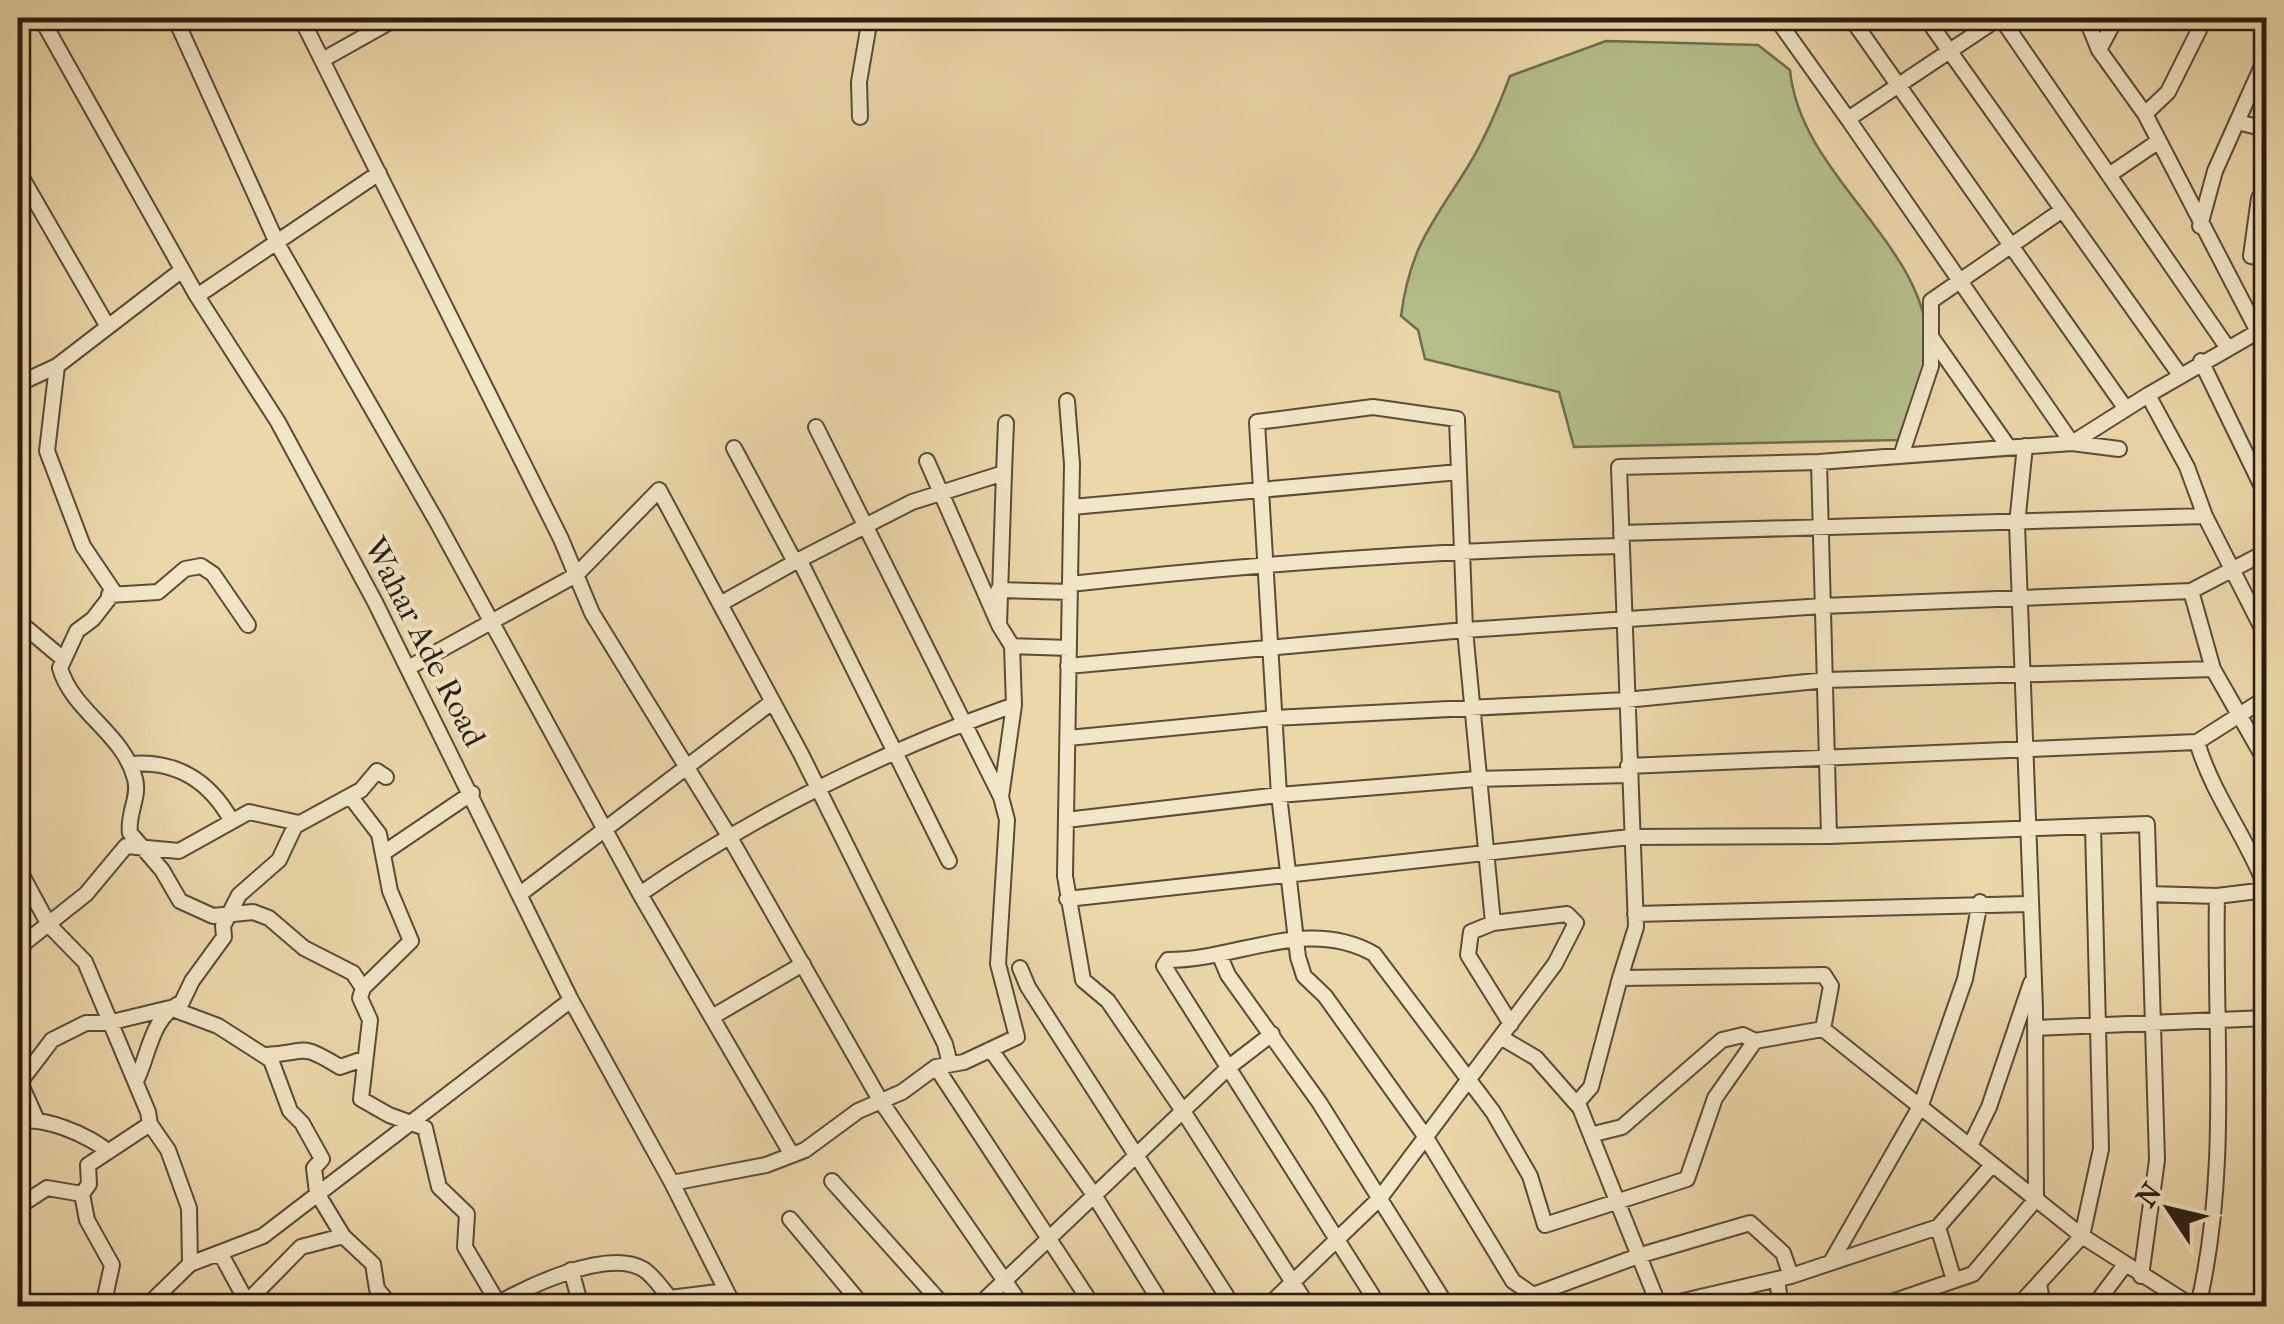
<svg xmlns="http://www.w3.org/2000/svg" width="2284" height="1324" font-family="'IM FELL French Canon',serif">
<rect width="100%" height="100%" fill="#ebd8a8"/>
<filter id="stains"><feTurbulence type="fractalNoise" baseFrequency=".002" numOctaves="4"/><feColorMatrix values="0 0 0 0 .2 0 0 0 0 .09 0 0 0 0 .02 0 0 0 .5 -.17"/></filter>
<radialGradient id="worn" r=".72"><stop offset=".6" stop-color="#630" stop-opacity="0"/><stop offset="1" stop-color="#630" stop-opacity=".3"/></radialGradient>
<path fill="#b5bf8a" stroke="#6e6e4f" stroke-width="2.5" d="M1606 41 1758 45 1790 70C1800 176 1925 242 1928 345 1928 369 1906 416 1898 440L1574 447 1559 392 1425 359 1418 330 1401 316C1410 247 1432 224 1467 168 1485 139 1498 108 1510 76Z"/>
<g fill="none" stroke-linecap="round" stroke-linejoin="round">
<g stroke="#594c39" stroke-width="18">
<path id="minor" d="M41 18 197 296 278 422 375 602 571 1000 672 1183 734 1306
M175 18 278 245 437 522 640 894C754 815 884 751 1014 705L1012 646 999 625
M301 18 561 539 592 613 729 836 880 1100 1022 1306
M1776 18 1848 119
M1851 18 2126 409
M1926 18 2180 375
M1999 18 1848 119 2072 443 2119 449
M2001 18 2227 347
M2086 18 2099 50 2145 114 2266 347
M2099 50 2116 18
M324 59 397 18
M2145 114 2168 92 2205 18
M860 117 859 82 870 18
M2237 122 2266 129
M18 171 108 327
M2109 175 2159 141
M2266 199 2259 198 2251 256 2266 258
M2200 226 2215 171 2266 57
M197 296 379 173
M1932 338 2007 445
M2201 361 2266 495
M57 366 47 451 83 546 114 592 93 619 77 631 60 668C72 711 124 734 135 779 140 797 127 814 130 833L162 870 180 901 213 916 253 912 269 918 304 948 353 973 363 988 360 998 370 1020 361 1099 389 1115 425 1128 439 1187 467 1214 465 1247 498 1303
M18 384 57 366 182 270
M2148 395 2072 443 1819 462 1619 467 1636 927 1620 978 1824 975 1831 986 1823 1029 2082 1236 2192 1306
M1067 401 1072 464 1065 876 1083 980 1108 1001 1183 1111 1308 1306
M1902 453 1931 366V301L2061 211
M927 461 999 625 1004 473
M1819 462 1829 836
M1072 507 1459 472
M2205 516 2187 467 2148 395 2259 331
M1621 533 2205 516 2266 636
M799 559 949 861
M795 562 912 502 1004 473 1006 423
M1070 584C1254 564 1436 550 1621 546
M998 590 1070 592
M2191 591 2213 669
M109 595 158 592 185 569 201 566 213 574 248 625
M720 604 801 754 945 1044 950 1064
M18 621 62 658
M1012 646 1069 648
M1068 666 1465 630 1823 606 2191 591 2266 552
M408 668 576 575 659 490 720 604 795 562 734 448
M2266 698 2197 742C2213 796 2247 837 2266 888
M1068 738 1274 718 1626 700 1827 680 2213 669 2266 762
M130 764C175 760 209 780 231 820
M1628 766 2197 742
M350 796 379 834 390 891 411 941 363 988
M1001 797 1014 705
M1066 820 1279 795 1476 779 1628 775
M385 852 472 793
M18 868 49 925 85 962 148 1112 150 1124 88 1165 89 1184 82 1194
M520 894 772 702
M640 894 792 1155
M2149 894 2217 896C2214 1033 2230 1171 2198 1306
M2217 896 2266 890
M1067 899 1630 837 1829 836 2147 824 2157 1160 2141 1276
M1635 914 2029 904
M1493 923 1471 932 1468 955 1511 1024
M18 948 86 894 126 846 179 851 249 812 299 823
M1219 954 1228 975 1319 1102 1447 1306
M1020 968 1028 987 1233 1306
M712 1017 803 964
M2035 1028 2266 1018
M1502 1038 1536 1058 1580 1108 1659 1306
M991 1050 1094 1195 1163 1306
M265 1055C310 1053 297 1041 340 1067L363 1059
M936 1067 1093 1306
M18 1078 36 1118
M136 1081C150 1053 150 1018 182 1002L192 981 224 937 223 926 239 895 279 860 295 826 361 790 377 771 386 777
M20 1082 52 1040 86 1023H108L170 1008 218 1026 271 1060 290 1111 302 1123 322 1159 314 1168 317 1193 343 1236 373 1264 377 1289 391 1306
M1577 1103 1591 1087 1620 978
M18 1123C37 1113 92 1136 108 1152
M150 1124 168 1150 189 1208 190 1264
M1594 1134 1622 1127 1722 1040 1743 1035 1755 1041
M1970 1146 1989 1107 2031 983
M832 1181 944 1306
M672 1183 766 1165 805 1150 858 1111 902 1092 936 1067 964 1062 1017 1037 998 964 1007 820 1001 797 816 427
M18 1207 47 1188 82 1194 87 1220 112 1265 103 1306
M790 1219 863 1306
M1938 1227 1953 1277
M216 1255 223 1258 249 1306
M1831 1262 1921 1105 1965 979 1980 902
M571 1270 581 1306
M1777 1280 1781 1306
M2039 1284 2043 1306
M18 1289 26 1306
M1533 1295 1641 1255 1750 1223 1783 1253 1791 1276
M246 1303 301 1247 343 1236
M147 1306 190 1264 263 1236 571 1000
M494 1306C526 1287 607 1248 643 1269 653 1275 662 1289 670 1298L726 1291
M978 1306 1229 1067 1272 1034
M1268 1306 1380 1198 1555 964 1576 923 1567 914 1493 923 1465 630 1457 419 1373 407 1257 422 1279 795 1298 957 1304 976 1325 996 1425 1136 1513 1281 1549 1306
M1379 1306 1164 966 1168 960C1238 960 1307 916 1374 954L1493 1112 1530 1176 1545 1225 1687 1179 1715 1098 1755 1041 1823 1029
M1662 1306 1791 1276 1938 1227 1992 1165
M1880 1306 1973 1274 2036 1199 2035 1008 2017 524 2025 446
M2018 1306 2082 1236 2101 1149 2093 826
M2094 1306 2124 1266
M2262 1306 2266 1284"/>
</g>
<use href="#minor" stroke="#f2e6c6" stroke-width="14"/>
</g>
<g text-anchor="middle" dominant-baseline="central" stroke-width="8" stroke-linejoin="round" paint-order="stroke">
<g font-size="32" fill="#281d14" stroke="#f2e6c6">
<text transform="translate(425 642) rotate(63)">Wahar Ade Road</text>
</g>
</g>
<rect width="2284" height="1324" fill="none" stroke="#ebd8a8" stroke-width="60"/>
<rect x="20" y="20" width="2244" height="1284" fill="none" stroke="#281d14" stroke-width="5"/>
<rect x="30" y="30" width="2224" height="1264" fill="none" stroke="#281d14" stroke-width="2.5"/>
<g transform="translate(2169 1209) rotate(305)" stroke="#f2e6c6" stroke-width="8" paint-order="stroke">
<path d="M0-8L18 38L0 25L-18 38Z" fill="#281d14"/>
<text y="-15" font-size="28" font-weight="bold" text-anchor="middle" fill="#281d14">N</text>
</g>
<rect width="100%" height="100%" filter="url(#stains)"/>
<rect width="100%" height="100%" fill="url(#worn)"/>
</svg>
